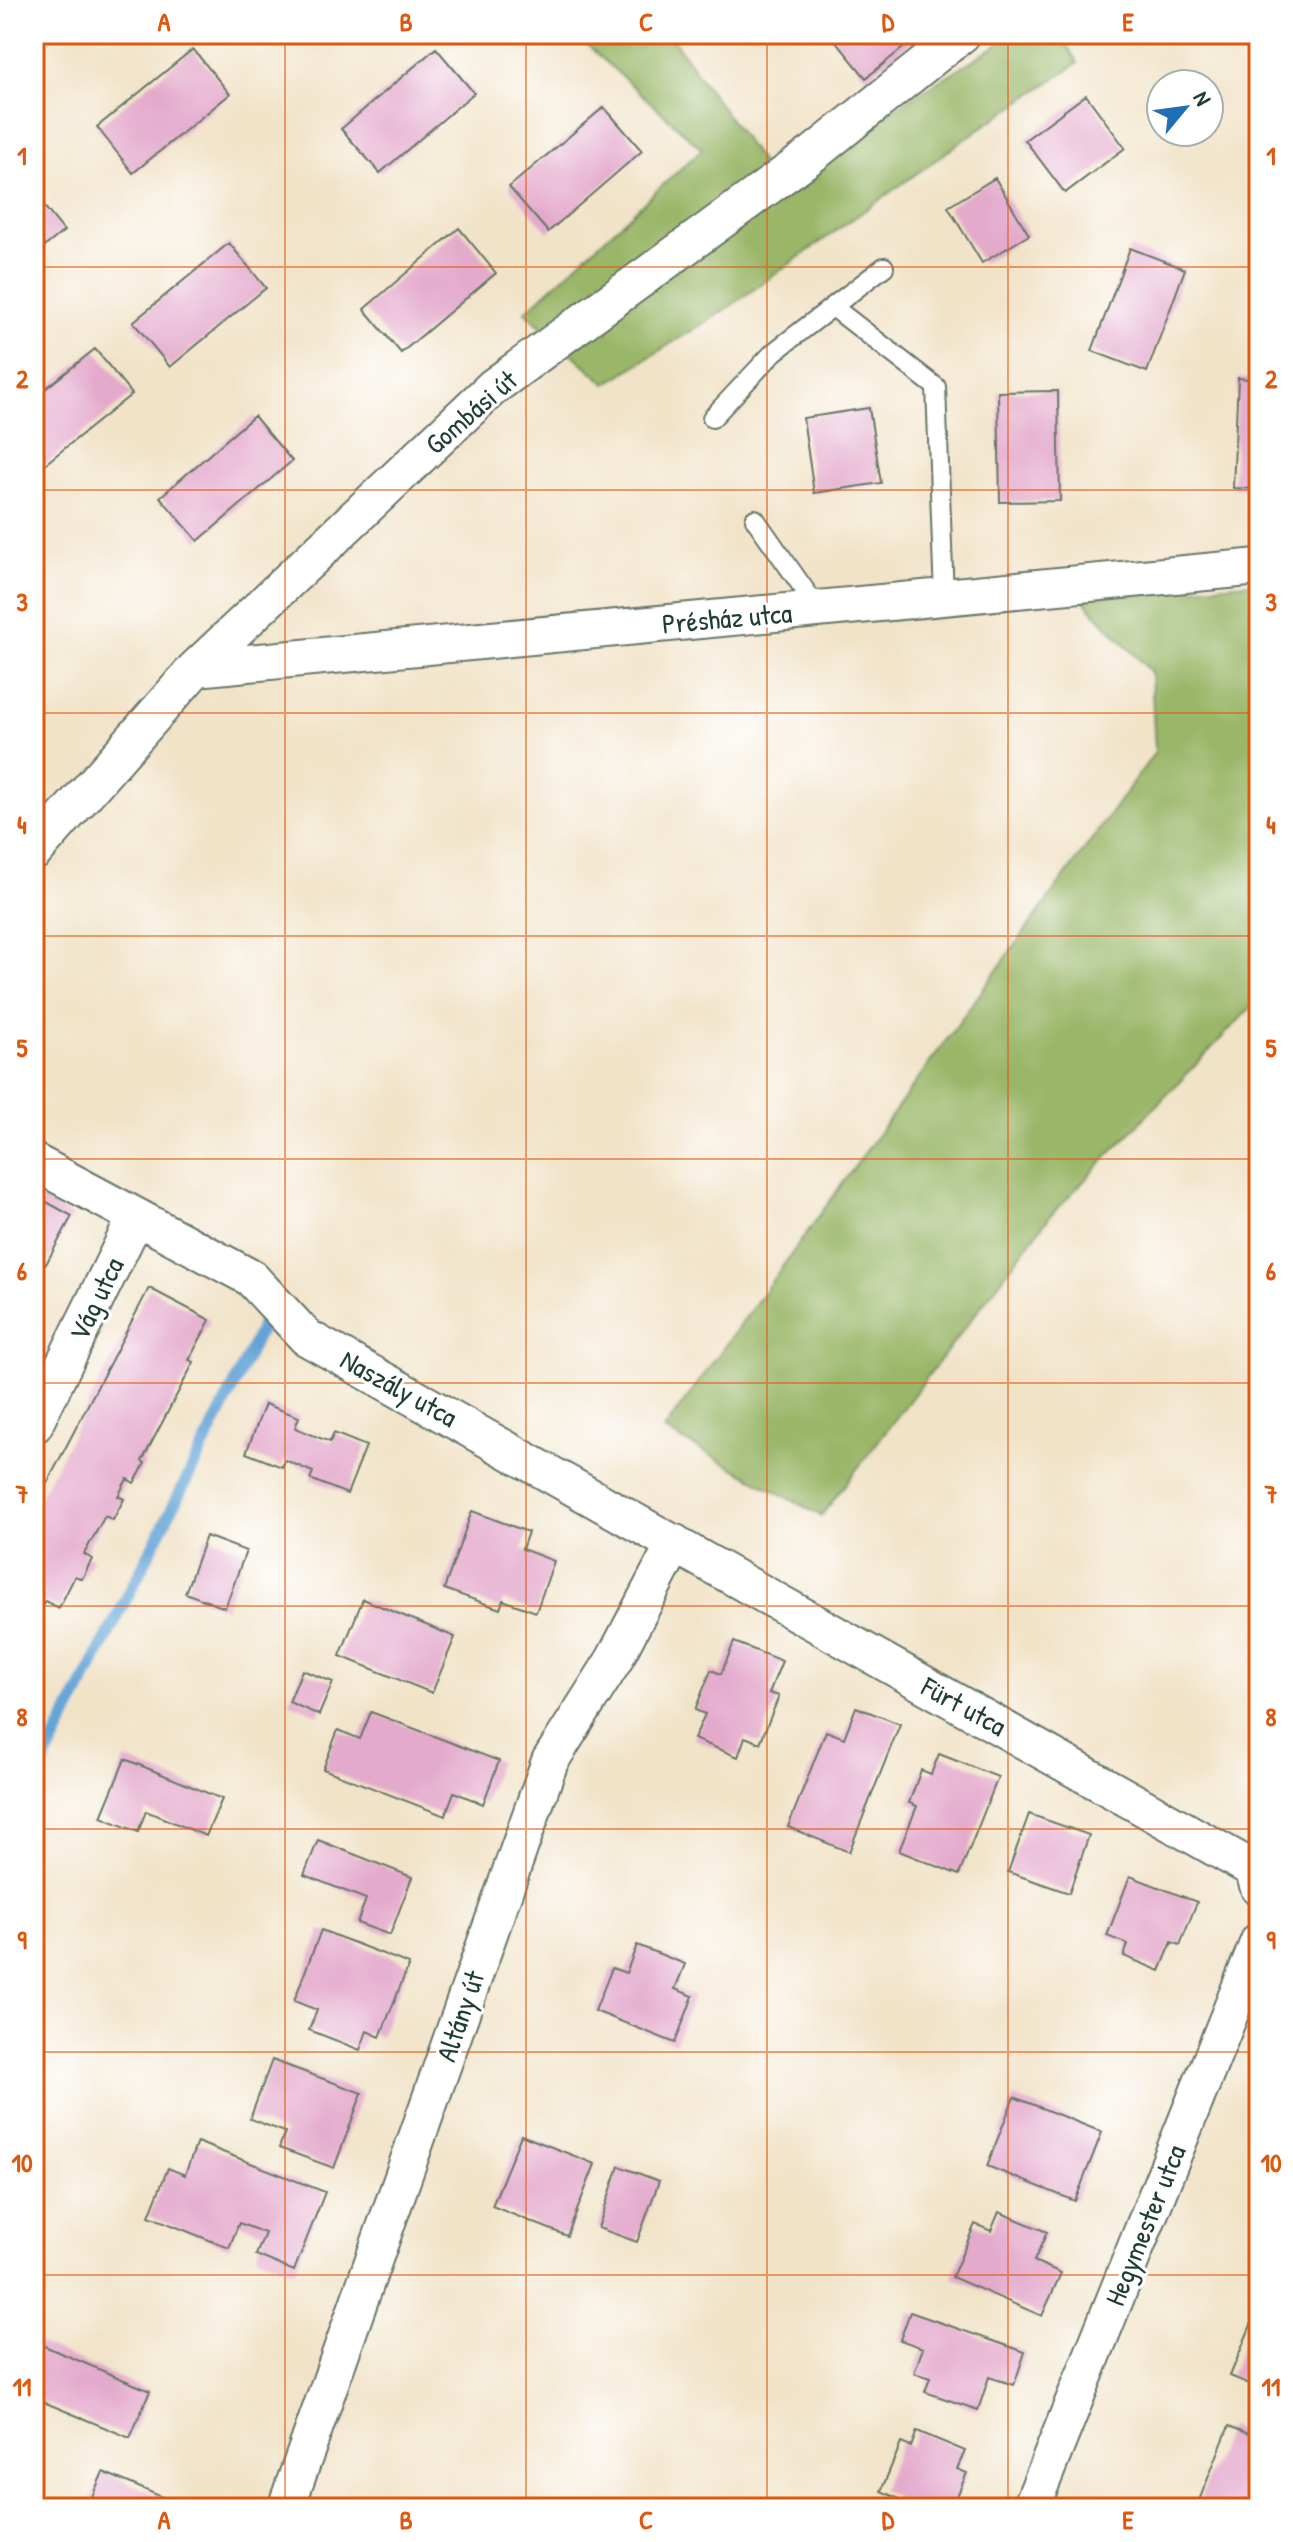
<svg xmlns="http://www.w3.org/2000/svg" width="1293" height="2542" font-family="'Patrick Hand',sans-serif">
<rect width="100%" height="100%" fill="#fff"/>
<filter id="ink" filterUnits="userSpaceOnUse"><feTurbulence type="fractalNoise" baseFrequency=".0125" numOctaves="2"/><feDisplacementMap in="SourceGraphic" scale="16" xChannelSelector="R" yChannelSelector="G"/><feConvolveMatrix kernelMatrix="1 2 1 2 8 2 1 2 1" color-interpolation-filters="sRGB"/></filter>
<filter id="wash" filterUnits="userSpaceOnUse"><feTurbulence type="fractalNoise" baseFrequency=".006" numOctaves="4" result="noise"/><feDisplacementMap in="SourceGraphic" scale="32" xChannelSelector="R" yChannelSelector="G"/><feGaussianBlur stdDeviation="1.8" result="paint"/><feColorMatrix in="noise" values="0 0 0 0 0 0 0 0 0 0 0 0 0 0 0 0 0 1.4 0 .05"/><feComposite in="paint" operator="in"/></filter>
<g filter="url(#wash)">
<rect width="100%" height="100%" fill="#f1e3c8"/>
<path fill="#9ab668" stroke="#5c7a4e" stroke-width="2" d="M575 34H669L775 182 1015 34H1060L1078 63 979 129 725 310 606 384 525 312 702 149Z
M1259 582V999L1051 1215 821 1516 664 1430 1155 752 1151 672 1080 597Z"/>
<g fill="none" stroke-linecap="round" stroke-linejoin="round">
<path stroke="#63a4d7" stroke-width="12" d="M34 1781 228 1398 268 1313"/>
</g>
<g id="blocks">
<path fill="#e4aacc" d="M34 34H44L46 36 34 45Z
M840 34H920L866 78 834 39Z
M436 48 474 93 380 173 341 129Z
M193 49 230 94 133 173 97 127Z
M1086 95 1125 148 1065 193 1025 140Z
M604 107 642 151 548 232 509 187Z
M995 178 1029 235 982 263 948 207Z
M34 194 64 231 34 255Z
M459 228 496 273 401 353 364 309Z
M229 243 266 288 170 367 133 322Z
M1130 248 1185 269 1147 372 1092 351Z
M95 349 132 394 34 473V398Z
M1238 378 1259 380V489L1233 488Z
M1058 391 1060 501 1000 502 998 392Z
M869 408 881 483 814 493 803 418Z
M254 416 292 461 198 541 160 497Z
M34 1195 72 1216 46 1264 40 1262 34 1273Z
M149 1288 210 1320 189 1360 194 1362 142 1461 145 1463 140 1473 134 1483 127 1479 118 1496 124 1499 113 1520 105 1516 84 1554 92 1559 82 1579 75 1576 59 1608 45 1601 40 1611 34 1608V1508Z
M265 1404 299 1417 295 1428 330 1442 334 1433 366 1446 347 1494 310 1479 313 1472 285 1460 282 1467 246 1453Z
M472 1511 528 1532 522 1549 554 1561 536 1612 503 1600 500 1609 444 1589Z
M206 1536 246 1551 225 1608 185 1593Z
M363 1599 455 1637 432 1693 340 1656Z
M734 1642 782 1661 769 1693 779 1696 760 1743 745 1737 738 1757 694 1739 705 1714 695 1710 711 1670 721 1674Z
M302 1670 333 1682 319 1715 289 1702Z
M856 1707 900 1724 849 1852 788 1827 826 1731 844 1738Z
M371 1712 499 1761 483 1804 454 1792 445 1816 323 1769 338 1730 360 1739Z
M939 1754 998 1777 959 1875 899 1851 917 1806 909 1803 921 1770 931 1774Z
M125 1759 222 1799 206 1836 146 1811 138 1832 101 1817Z
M1029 1814 1089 1835 1069 1893 1008 1872Z
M318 1840 412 1877 390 1935 357 1923 366 1899 304 1875Z
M1130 1876 1197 1902 1180 1945 1172 1942 1160 1971 1124 1956 1128 1944 1107 1936Z
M321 1930 409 1964 380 2037 367 2031 360 2050 309 2030 317 2010 294 2001Z
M637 1945 685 1964 675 1989 693 1996 675 2043 595 2011 612 1968 626 1973Z
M272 2060 362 2093 334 2168 279 2148 285 2132 250 2119Z
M1014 2097 1102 2132 1075 2201 987 2166Z
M521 2135 595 2164 567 2236 492 2206Z
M197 2142 325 2192 294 2271 256 2255 265 2233 239 2223 229 2248 149 2216 168 2168 185 2175Z
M619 2166 659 2181 637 2242 598 2228Z
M999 2212 1047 2232 1034 2261 1061 2273 1042 2316 952 2277 975 2224 991 2231Z
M910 2312 1025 2352 1014 2385 989 2377 978 2410 925 2392 930 2378 914 2373 923 2348 900 2340Z
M1253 2320 1259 2323V2388L1230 2376Z
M35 2342 150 2391 130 2438 34 2398Z
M1229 2426 1259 2438V2508H1211L1198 2503Z
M917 2431 965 2451 957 2469 967 2473 952 2508H893L897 2498 881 2491 901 2443 911 2447Z
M103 2472 162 2497 157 2508H87Z"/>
</g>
</g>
<g filter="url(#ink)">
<use href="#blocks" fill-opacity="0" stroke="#687768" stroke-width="2"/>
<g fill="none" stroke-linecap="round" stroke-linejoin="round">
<g stroke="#687768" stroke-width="22">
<path id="service" d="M833 307 936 387 944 597
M712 418 774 352 884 267
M755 519 818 609"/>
</g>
<g stroke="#687768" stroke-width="40">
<path id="minor" d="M196 668 1259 567
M34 852 196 668 493 387 814 153 962 34
M34 1162 251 1278 306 1337 1253 1869 1259 1888
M34 1425 136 1217
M286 2508 550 1761 614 1660 675 1543
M1031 2508 1259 1941"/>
</g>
<use href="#service" stroke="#fff" stroke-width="18"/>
<use href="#minor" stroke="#fff" stroke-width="36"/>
</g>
</g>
<path fill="none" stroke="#de580e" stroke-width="2" stroke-opacity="0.55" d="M285 34V2508M526 34V2508M767 34V2508M1008 34V2508M34 267H1259M34 490H1259M34 713H1259M34 936H1259M34 1159H1259M34 1383H1259M34 1606H1259M34 1829H1259M34 2052H1259M34 2275H1259"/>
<g text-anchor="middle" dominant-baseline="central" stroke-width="6" stroke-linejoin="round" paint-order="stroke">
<g font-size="28" fill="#1f3d34" stroke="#fff">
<text transform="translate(471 412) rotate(-41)">Gombási út</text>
<text transform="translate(727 618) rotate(-5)">Présház utca</text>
<text transform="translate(96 1299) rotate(-64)">Vág utca</text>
<text transform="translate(399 1388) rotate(29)">Naszály utca</text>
<text transform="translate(964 1706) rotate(29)">Fürt utca</text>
<text transform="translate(460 2016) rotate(-71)">Altány út</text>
<text transform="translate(1145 2225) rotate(-68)">Hegymester utca</text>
</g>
</g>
<rect width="1293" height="2542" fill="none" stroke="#fff" stroke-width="88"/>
<g transform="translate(1185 108) rotate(61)"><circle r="38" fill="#ffffff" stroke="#a5b1ae" stroke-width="2"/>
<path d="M0-6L14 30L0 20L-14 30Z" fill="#1f6fb2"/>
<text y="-12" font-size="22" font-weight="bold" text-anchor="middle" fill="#1f3d34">N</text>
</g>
<rect x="44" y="44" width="1205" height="2454" fill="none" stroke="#de580e" stroke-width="3"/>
<g font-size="26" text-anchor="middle" font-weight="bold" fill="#de580e">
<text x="164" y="31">A</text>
<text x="406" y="31">B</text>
<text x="646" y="31">C</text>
<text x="888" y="31">D</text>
<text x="1128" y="31">E</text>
<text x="22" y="165">1</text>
<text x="1271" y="165">1</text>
<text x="22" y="388">2</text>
<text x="1271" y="388">2</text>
<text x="22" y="611">3</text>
<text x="1271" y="611">3</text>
<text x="22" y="834">4</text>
<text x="1271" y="834">4</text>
<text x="22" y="1057">5</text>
<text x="1271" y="1057">5</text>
<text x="22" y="1280">6</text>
<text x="1271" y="1280">6</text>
<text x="22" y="1503">7</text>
<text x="1271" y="1503">7</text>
<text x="22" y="1726">8</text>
<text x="1271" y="1726">8</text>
<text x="22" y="1949">9</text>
<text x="1271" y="1949">9</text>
<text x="22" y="2172">10</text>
<text x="1271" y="2172">10</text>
<text x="22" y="2396">11</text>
<text x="1271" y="2396">11</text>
<text x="164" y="2529">A</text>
<text x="406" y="2529">B</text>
<text x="646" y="2529">C</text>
<text x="888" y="2529">D</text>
<text x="1128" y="2529">E</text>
</g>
</svg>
